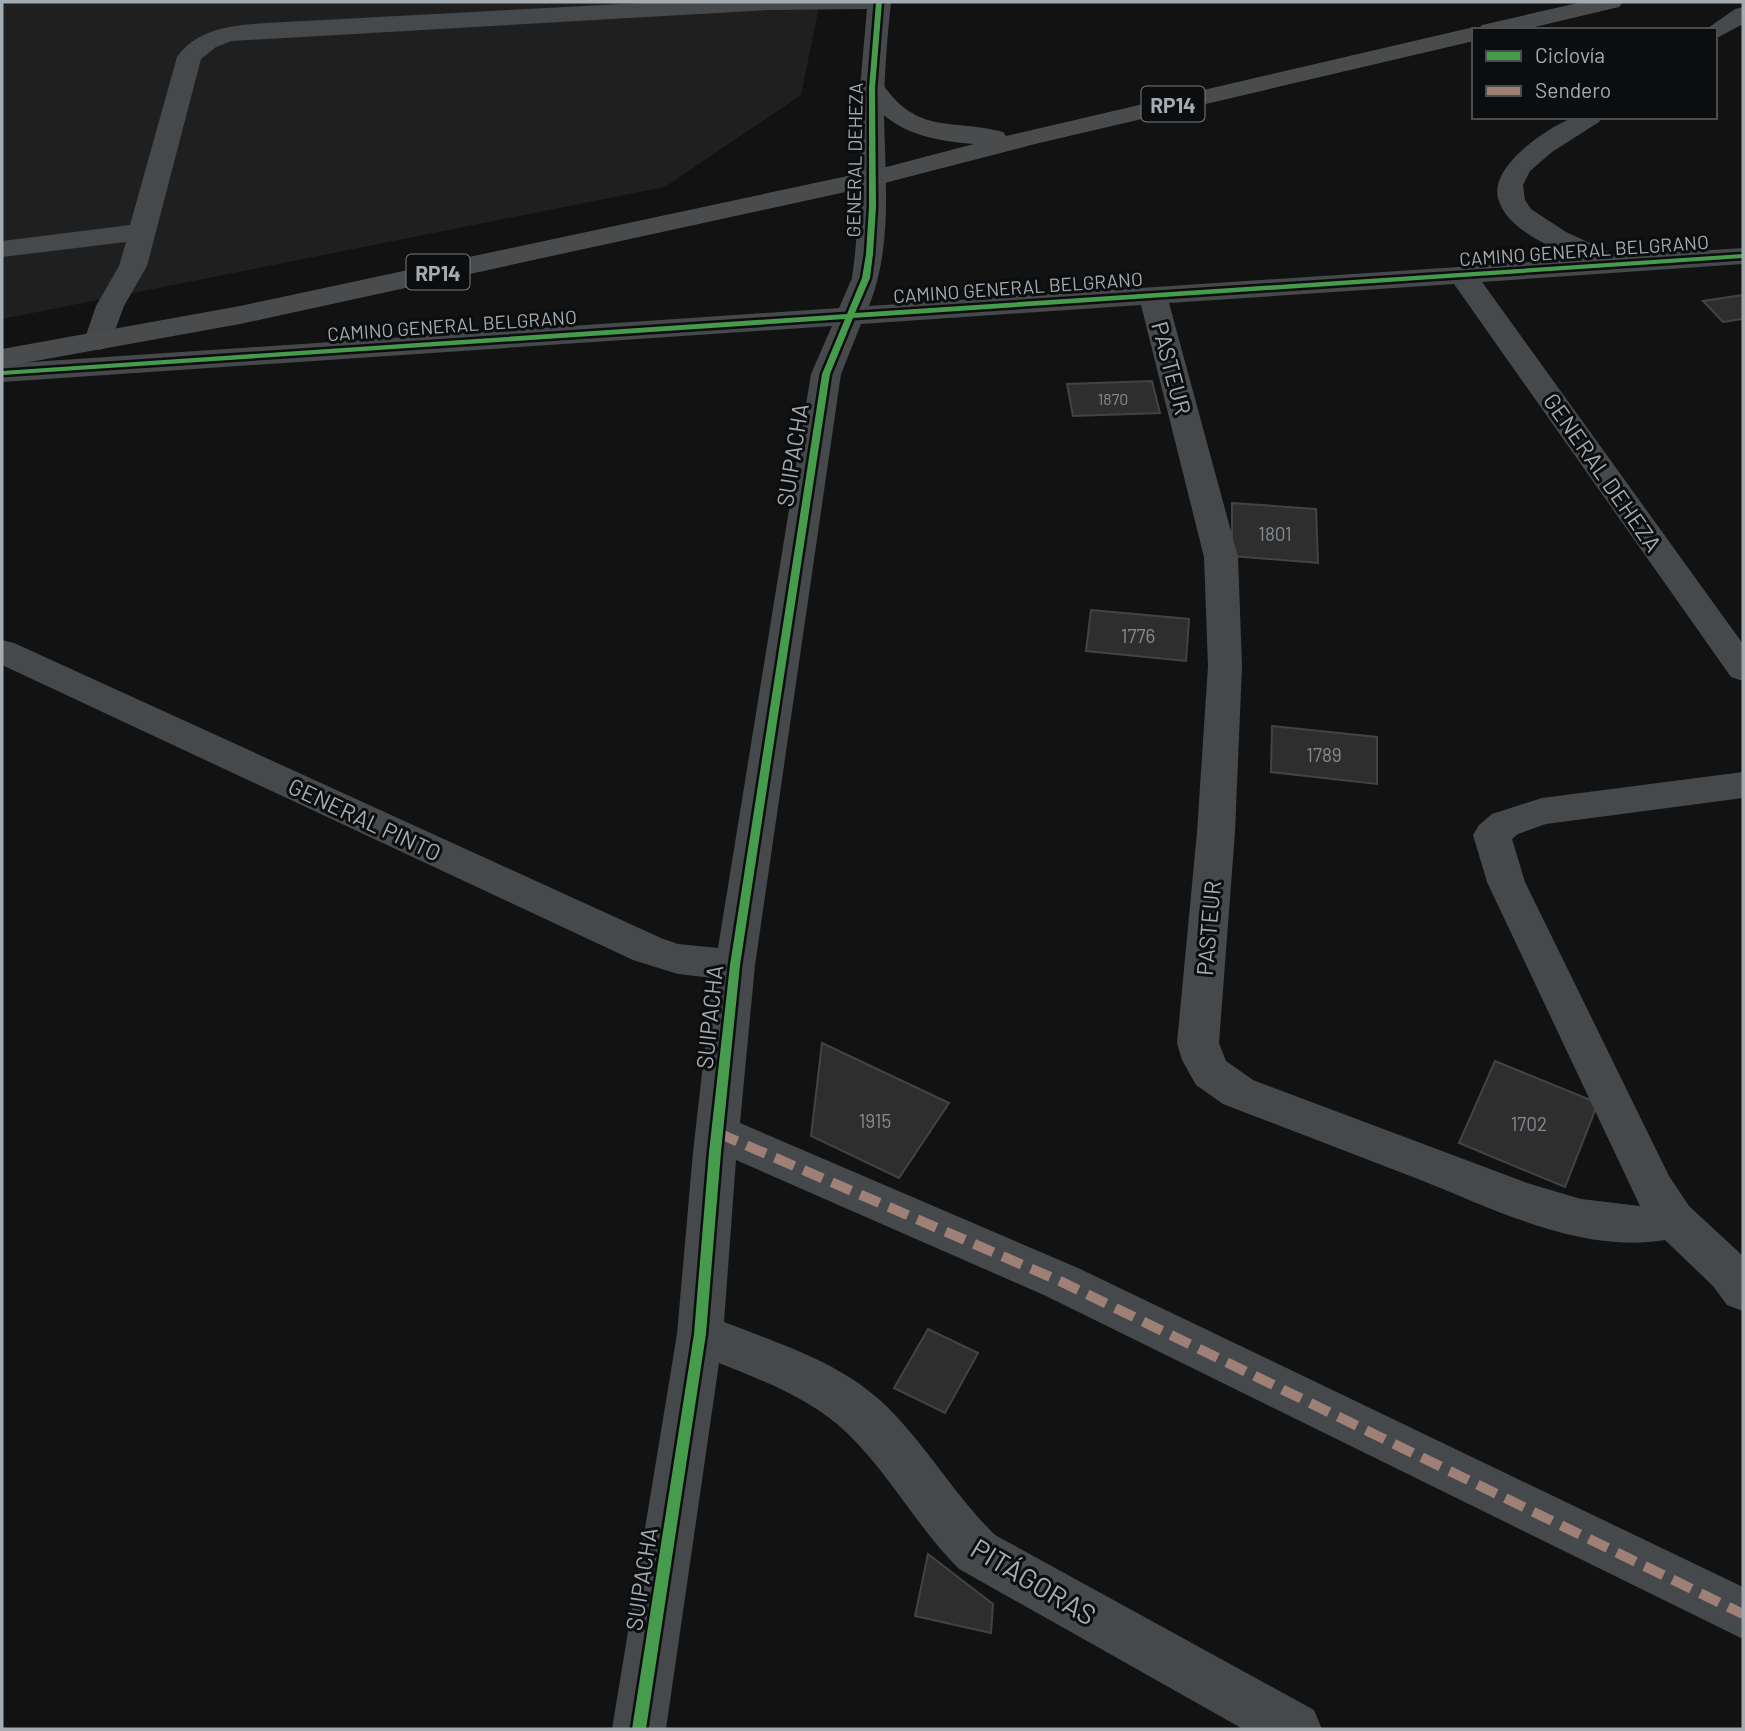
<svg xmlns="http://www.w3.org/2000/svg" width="1745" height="1731" font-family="Barlow,sans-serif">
<rect width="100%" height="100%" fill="#121212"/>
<path fill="#1f1f20" d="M2 2H820L801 95 665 187 2 319Z"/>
<path fill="#2e2e2f" stroke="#414345" stroke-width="2" d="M1743 295V319L1723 322 1703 301Z
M1152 381 1160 413 1073 416 1067 384Z
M1232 503 1316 509 1318 563 1232 556Z
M1091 610 1189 619 1186 661 1086 651Z
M1272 726 1377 737V784L1271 772Z
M822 1043 949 1103 899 1178 811 1136Z
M1495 1061 1598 1103 1565 1187 1459 1143Z
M928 1329 978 1353 945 1413 894 1388Z
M928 1554 993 1604 991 1633 915 1616Z"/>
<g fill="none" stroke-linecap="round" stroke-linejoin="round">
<path fill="#46494b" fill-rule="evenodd" d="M660 2H891C887 40 884 77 884 115 885 179 893 246 869 306L1578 259C1552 247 1506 230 1498 198 1490 167 1545 129 1570 119 1579 115 1593 117 1602 117L1599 122 1552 152 1530 171 1523 185 1525 200 1531 209 1566 232 1618 256 1743 248V264L1482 282 1743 644V681L1731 677 1454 284 1169 303 1238 557 1242 666 1235 832 1219 1043 1226 1061 1253 1080 1527 1183 1581 1199 1640 1206 1487 882 1473 835 1479 825 1492 814 1542 798 1743 772V798L1546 824 1518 834 1512 839 1525 882 1669 1176 1689 1206 1743 1256V1311L1727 1305 1713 1286 1665 1240C1581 1254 1494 1209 1418 1179 1353 1154 1288 1129 1223 1104L1196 1085 1182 1060 1177 1043 1197 832 1208 666 1204 557 1141 305 861 324 841 374 755 965 740 1123 1078 1268 1743 1587V1639L1046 1296 736 1160 724 1322C778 1343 837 1361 881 1401 924 1441 953 1494 995 1535L1314 1710 1322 1729H1243L959 1569C917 1527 889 1473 846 1432 811 1399 764 1381 719 1363L666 1729H612L677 1334 693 1152 713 978 678 974 633 960 2 665V640L14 643 661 938 678 944 718 948 811 374 832 326 2 382V364L839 308 852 278 855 254 859 207 860 88 867 9 768 10 232 41 216 47 201 59 147 266 124 306 109 347 99 350 89 347 84 341 96 306 119 266 126 242 2 257V241L130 225 177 57C197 28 234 25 266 23Z
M1743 7V24L1715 39V30H1705L1735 9Z"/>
<path fill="#494b4c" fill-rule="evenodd" d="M1582 2H1623L1619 7 1522 30H1474V41L1035 144 873 186 240 324 2 367V349L240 306 871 171 974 144C924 140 888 131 860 87L863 82 872 80 881 82C918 136 950 118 1003 132L1006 136 1474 27 1479 28 1482 25Z"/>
<path stroke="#9e8076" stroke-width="10" stroke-dasharray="21 10" stroke-linecap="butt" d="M718 1133 1062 1282 1743 1614"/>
<g stroke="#0c0d0e" stroke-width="5">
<path id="cycleway" d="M876 2H882L875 88 876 207 873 254 870 278 855 313 1743 254V258L853 318 830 374 740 965 721 1152 706 1334 646 1729H632L694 1334 709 1152 730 965 822 374 845 319 2 375V371L847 314 862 278 866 254 869 207V88Z"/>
</g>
<use href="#cycleway" fill="#469c4c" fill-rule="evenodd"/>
</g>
<g text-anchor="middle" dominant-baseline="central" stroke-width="6" stroke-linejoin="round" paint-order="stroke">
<g font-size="16" fill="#868c91">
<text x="1113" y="398">1870</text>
</g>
<g font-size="19" fill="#a4acb2" stroke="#0c0d0e">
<text transform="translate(854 160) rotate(-89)">GENERAL DEHEZA</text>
<text transform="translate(1584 250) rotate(-4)">CAMINO GENERAL BELGRANO</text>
<text transform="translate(1018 287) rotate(-4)">CAMINO GENERAL BELGRANO</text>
<text transform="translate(452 325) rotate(-4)">CAMINO GENERAL BELGRANO</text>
</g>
<g font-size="19" fill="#868c91">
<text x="1275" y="533">1801</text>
<text x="1138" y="635">1776</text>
<text x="1324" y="754">1789</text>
<text x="875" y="1120">1915</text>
<text x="1529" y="1123">1702</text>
</g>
<g fill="#0c0d0e" stroke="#767c81" stroke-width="2">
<rect x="1141.5" y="86.5" width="63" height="35" rx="5"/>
<rect x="406.5" y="254.5" width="63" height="35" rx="5"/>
</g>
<g font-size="21" font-weight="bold" fill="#a4acb2">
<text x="1173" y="104">RP14</text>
<text x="438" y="272">RP14</text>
</g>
<g font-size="23" fill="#a4acb2" stroke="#0c0d0e">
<text transform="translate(1172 368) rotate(75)">PASTEUR</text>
<text transform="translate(792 455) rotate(-81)">SUIPACHA</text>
<text transform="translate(1603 472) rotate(55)">GENERAL DEHEZA</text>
<text transform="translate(365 819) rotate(25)">GENERAL PINTO</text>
<text transform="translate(1208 928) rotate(-85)">PASTEUR</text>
<text transform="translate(709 1017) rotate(-84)">SUIPACHA</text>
<text transform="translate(641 1579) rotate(-81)">SUIPACHA</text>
</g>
<g font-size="28" fill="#a4acb2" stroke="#0c0d0e">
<text transform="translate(1034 1581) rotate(31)">PITÁGORAS</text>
</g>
</g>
<rect width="1745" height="1731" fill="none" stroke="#a4acb2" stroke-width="7"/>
<rect x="1472" y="28" width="245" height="91" fill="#0c0d0e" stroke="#494d50" stroke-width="2"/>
<rect x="1486" y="51" width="35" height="10" fill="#469c4c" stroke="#494d50" stroke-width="2"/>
<text x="1535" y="63" font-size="21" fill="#a4acb2">Ciclovía</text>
<rect x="1486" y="86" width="35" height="10" fill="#9e8076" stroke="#494d50" stroke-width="2"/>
<text x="1535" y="98" font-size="21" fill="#a4acb2">Sendero</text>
</svg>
